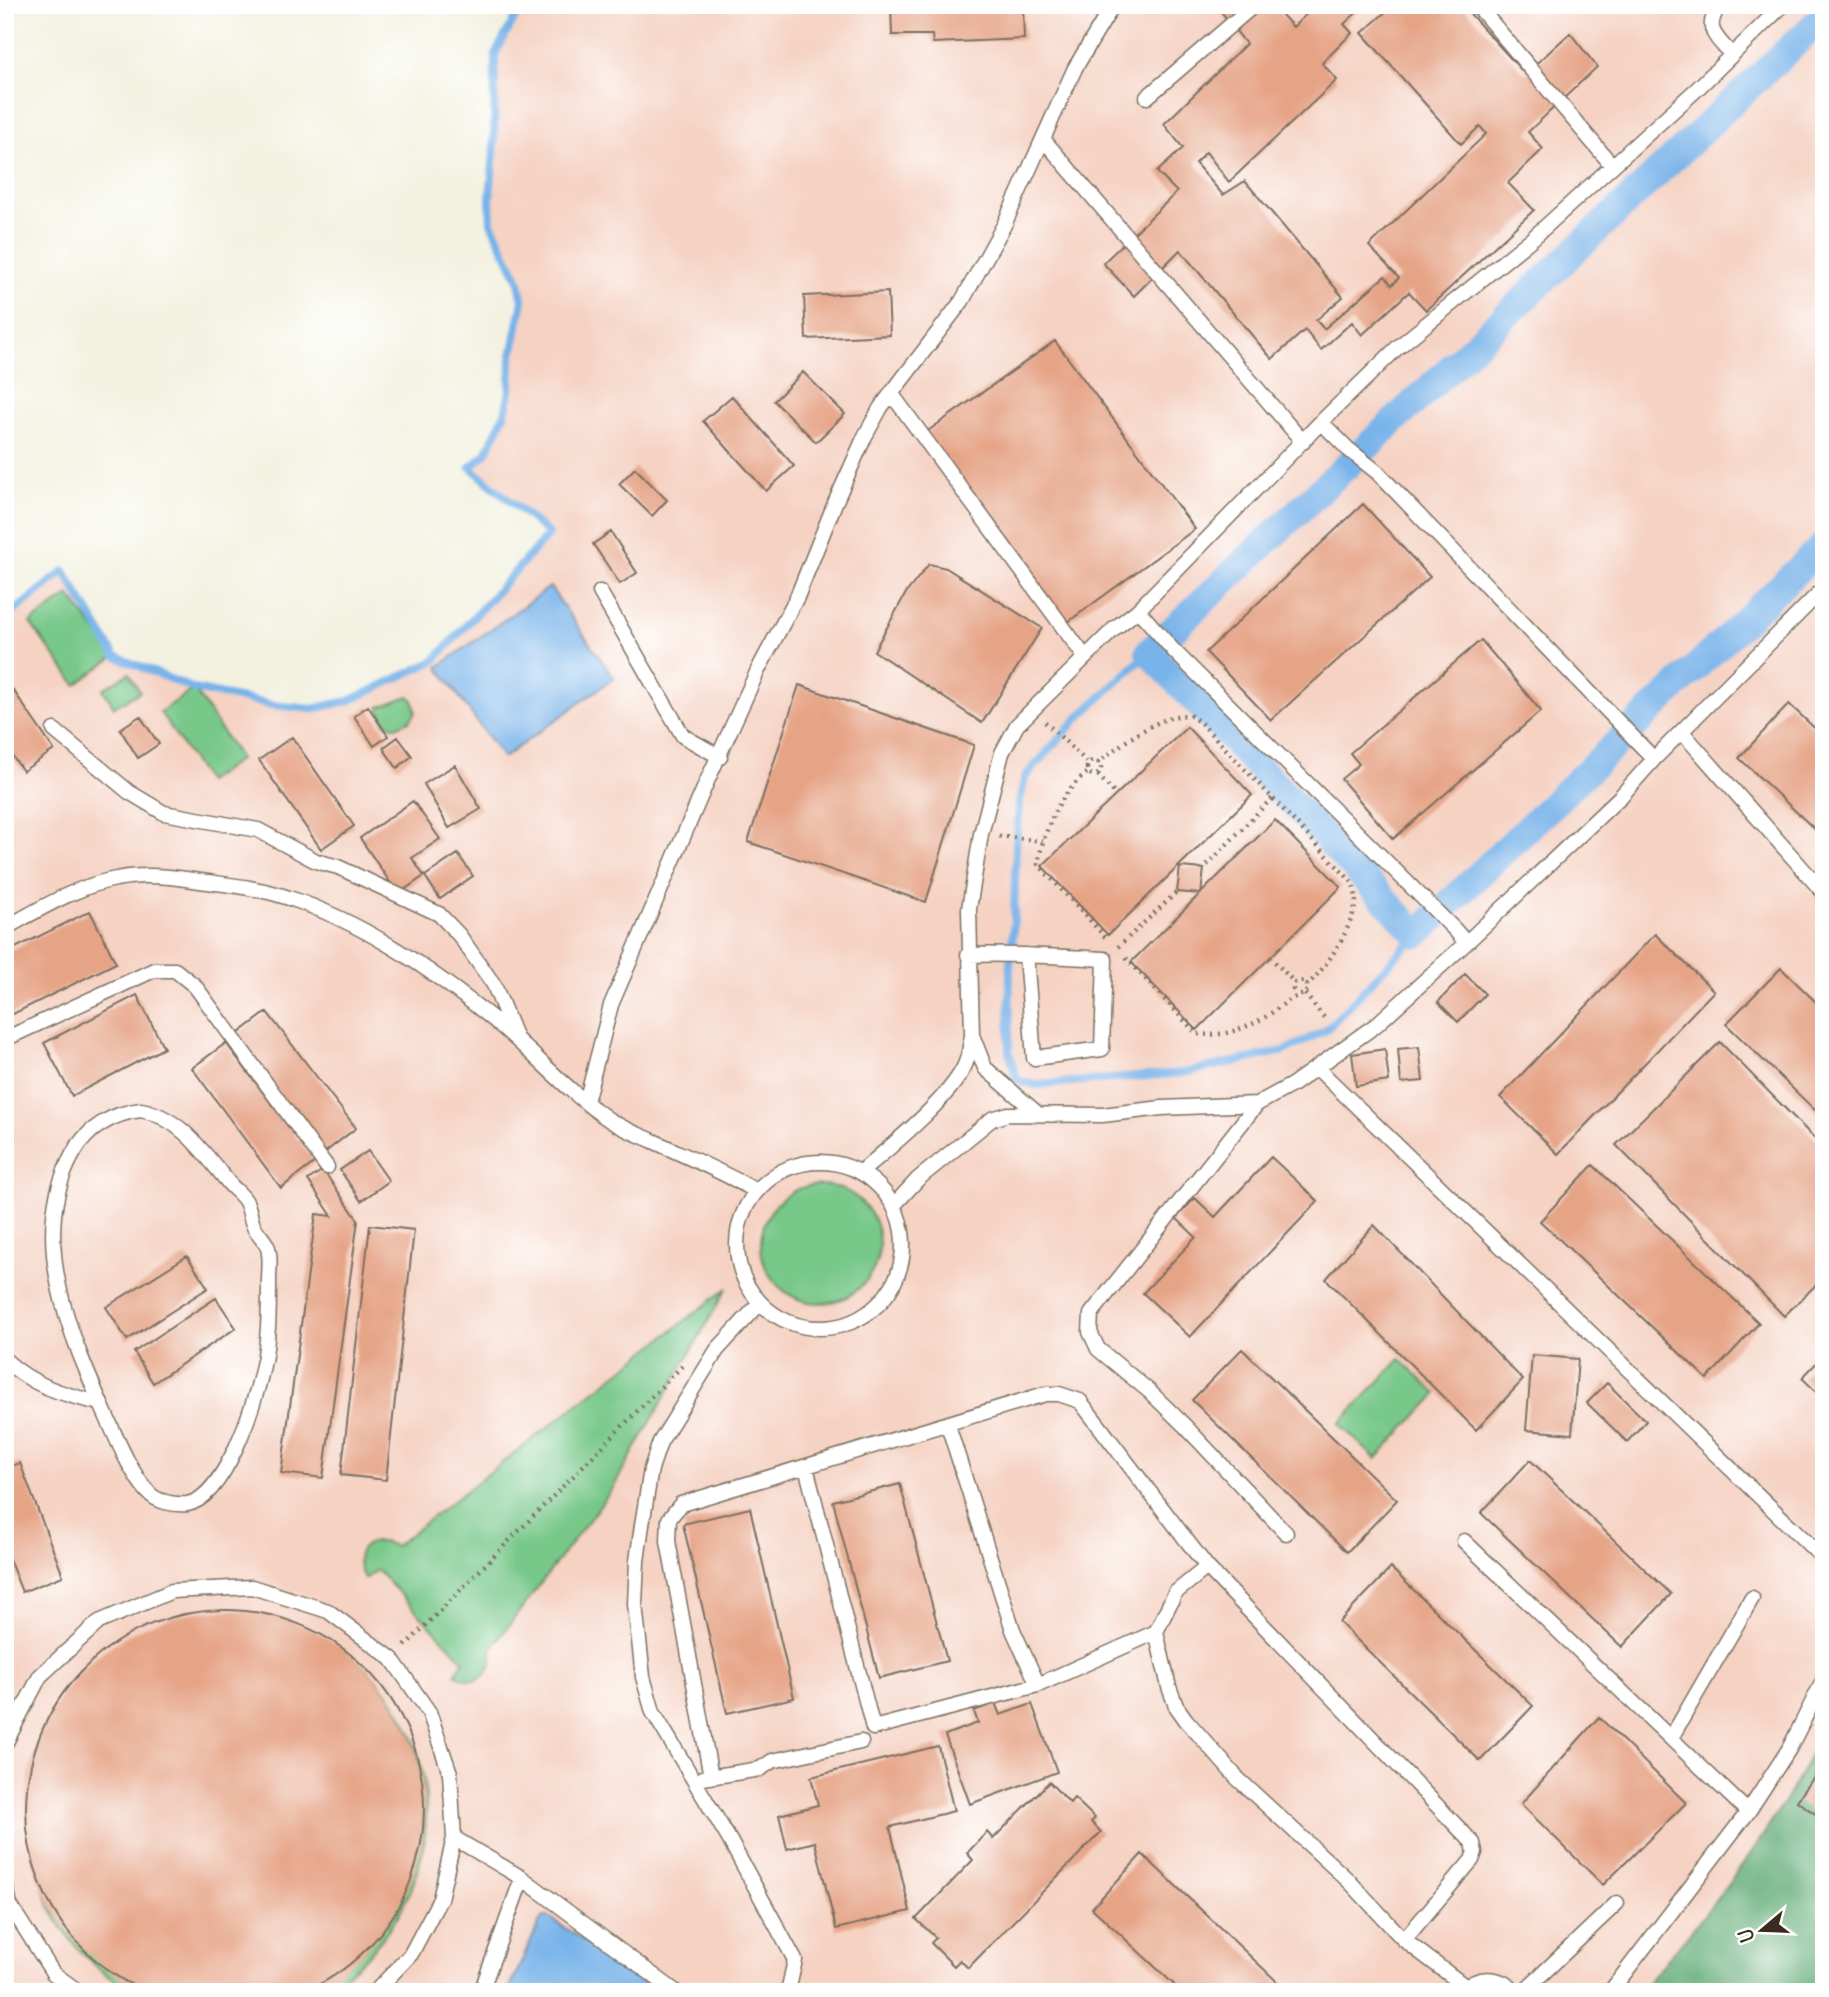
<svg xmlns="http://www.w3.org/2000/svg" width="1829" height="1997" font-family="Delius,sans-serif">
<rect width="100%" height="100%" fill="#fff"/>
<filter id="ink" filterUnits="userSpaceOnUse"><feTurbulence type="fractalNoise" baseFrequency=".0143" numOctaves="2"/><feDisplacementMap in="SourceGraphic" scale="14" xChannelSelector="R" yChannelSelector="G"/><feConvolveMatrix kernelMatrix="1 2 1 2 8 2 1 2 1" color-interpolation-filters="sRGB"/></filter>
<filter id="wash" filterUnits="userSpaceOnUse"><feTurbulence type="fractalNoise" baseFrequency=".00686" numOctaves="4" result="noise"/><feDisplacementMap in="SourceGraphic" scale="28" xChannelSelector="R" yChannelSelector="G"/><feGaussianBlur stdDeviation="1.57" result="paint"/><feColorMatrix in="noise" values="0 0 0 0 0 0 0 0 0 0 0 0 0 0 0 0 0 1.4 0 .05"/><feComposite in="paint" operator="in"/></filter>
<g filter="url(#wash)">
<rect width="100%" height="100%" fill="#f3f1e0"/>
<path fill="#f5d2c2" d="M522 5H1824V1992H5V619L64 571 115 656 194 689 272 705 312 709 349 701 434 661 549 534 470 467 486 454 505 413 510 391 511 360 523 301 518 278 491 223 490 198 494 152 495 54Z"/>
<path fill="#78c88a" stroke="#5a7954" stroke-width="2" fill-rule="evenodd" d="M69 595 115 656 76 685 30 623Z
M129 673 140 692 114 707 103 689Z
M194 689 240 759 207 782 160 712Z
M409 696 413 700 416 712 409 721 396 727 385 723 379 707Z
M761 1244a59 59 0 1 1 118 0a59 59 0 1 1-118 0Z
M727 1288 613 1488 491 1649C495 1673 479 1689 455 1674L464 1661 377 1570 365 1579C347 1553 367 1533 395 1546Z
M1400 1359 1437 1394 1376 1459 1339 1424Z
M205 1612C251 1612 294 1618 333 1643 465 1727 453 1916 320 1992H133C11 1928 0 1762 87 1667 120 1635 161 1620 205 1612ZM189 1670C197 1696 210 1710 233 1685 263 1689 294 1703 314 1724L280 1755C244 1720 178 1726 155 1774 147 1791 146 1809 148 1827L83 1845C70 1790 90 1730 135 1695 151 1683 170 1677 189 1670ZM324 1735 336 1752 350 1743C363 1770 371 1800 366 1830L347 1827 344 1846 333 1872 292 1849C305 1821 305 1792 289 1766ZM154 1843C158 1849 162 1856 167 1861 204 1900 248 1892 285 1860L326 1884 319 1894 307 1902C294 1901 277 1907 283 1924 285 1929 290 1934 293 1938 238 1973 154 1957 114 1906L128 1898 132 1890 125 1874C113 1868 107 1873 96 1879L88 1862Z"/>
<path fill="#62ac76" stroke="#4e6b4a" stroke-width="2" d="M1824 1725V1992H1639C1710 1911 1781 1825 1824 1725Z"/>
<path fill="#78b3e9" stroke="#5a6e84" stroke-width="2" d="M550 587 614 678 503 758 438 667Z
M545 1917H549L657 1992H508L541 1919Z"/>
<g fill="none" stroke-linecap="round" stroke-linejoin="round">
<path stroke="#78b3e9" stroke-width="8" d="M5 619 64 571 115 656 194 689 272 705 312 709 349 701 434 661 549 534 470 467 486 454 505 413 510 391 511 360 523 301 518 278 491 223 490 198 494 152 495 54 522 5
M1149 652 1077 719 1025 777 1019 803 1016 846 1014 919 1010 965 1009 1050 1016 1078 1022 1082 1036 1085 1183 1073 1284 1051 1326 1030 1417 934"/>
<path stroke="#78b3e9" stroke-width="28" d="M1824 16 1149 652 1417 934 1824 545"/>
</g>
<g id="blocks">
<path fill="#e6a487" d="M891 5H1023L1024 39 933 43 932 35H892Z
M1216 5H1273L1293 27 1316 5H1365L1344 24 1352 33 1322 63 1337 80 1229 182 1206 152 1195 163 1223 195 1245 181 1343 297 1316 320 1324 329 1385 276 1392 285 1399 278 1369 246 1486 134 1480 126 1461 144 1362 33 1391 7 1390 5H1462L1525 74 1570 33 1597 67 1528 132 1543 149 1508 183 1534 210 1426 310 1409 292 1362 335 1352 322 1321 350 1305 330 1272 359 1180 250 1134 296 1103 263 1177 192 1157 172 1183 148 1164 124 1246 44Z
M888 292 890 335 806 339 804 296Z
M1055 341 1195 529 1065 624 925 433Z
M803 372 845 414 816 442 774 401Z
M732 396 794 466 766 491 703 421Z
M635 468 667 500 652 516 619 484Z
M1363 504 1430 577 1271 720 1206 652Z
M611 532 637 573 620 584 593 544Z
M929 564 946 568 1042 628 982 723 874 651 906 593Z
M1481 640 1541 711 1393 839 1341 779 1359 764 1350 753Z
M5 678 54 750 23 771 5 746Z
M799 685 974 745 926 902 748 842Z
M1789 704 1824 737V838L1739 758Z
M368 706 388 736 374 746 354 716Z
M140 716 159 744 138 758 120 729Z
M1187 727 1252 795 1108 935 1042 866Z
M292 737 354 826 321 849 259 760Z
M398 737 412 756 397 768 383 748Z
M455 765 481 809 449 828 424 784Z
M413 801 440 839 412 858 424 876 398 894 360 838Z
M1275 820 1341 887 1197 1030 1131 962Z
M458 854 473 876 440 899 425 876Z
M1180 867 1204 869 1201 894 1177 892Z
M90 911 116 963 5 1018V953Z
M1655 934 1714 991 1558 1154 1500 1097Z
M1781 968 1824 1010V1119L1726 1024Z
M1465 974 1485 994 1458 1022 1438 1002Z
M137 995 164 1048 72 1096 44 1043Z
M267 1012 356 1128 324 1153 235 1036Z
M1720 1042 1824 1148V1277L1784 1316 1616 1145Z
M226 1043 315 1162 281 1188 192 1068Z
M1419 1047 1423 1081 1401 1083 1398 1049Z
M1385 1049 1389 1081 1356 1086 1352 1054Z
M368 1151 389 1181 361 1201 340 1170Z
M1271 1157 1318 1201 1190 1337 1143 1293 1196 1237 1176 1218 1195 1198 1215 1217Z
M1593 1165 1759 1323 1707 1379 1540 1221Z
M323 1170 358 1220 323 1478 281 1473 316 1214 332 1216 308 1180Z
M370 1225 414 1230 386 1480 341 1475Z
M1374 1225 1523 1380 1476 1430 1326 1279Z
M187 1256 208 1288 127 1340 106 1307Z
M216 1298 236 1328 153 1383 134 1352Z
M1242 1349 1397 1500 1347 1552 1192 1400Z
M1532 1355 1578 1359 1572 1434 1526 1430Z
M1824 1355V1399L1802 1378Z
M1607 1383 1646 1421 1627 1442 1587 1403Z
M1530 1460 1671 1594 1622 1647 1481 1513Z
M20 1463 63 1576 22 1592 5 1549V1468Z
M900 1484 947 1661 879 1678 833 1501Z
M750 1508 794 1698 727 1713 683 1524Z
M1391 1568 1533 1706 1480 1761 1339 1622Z
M26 1809a199 199 0 1 1 398 0a199 199 0 1 1-398 0Z
M995 1703 1000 1715 1032 1704 1057 1772 970 1804 945 1735 978 1723 974 1711Z
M1599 1717 1686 1803 1603 1885 1521 1804Z
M938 1746 954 1811 890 1827 910 1911 836 1929 815 1842 787 1849 779 1815 818 1805 811 1777Z
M1824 1763V1820L1797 1801Z
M1049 1782 1070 1803 1074 1798 1095 1818 1091 1822 1101 1832 968 1968 960 1960 954 1966 931 1943 936 1938 916 1919 973 1860 967 1853 987 1832 993 1839Z
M1142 1854 1288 1992H1182L1092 1908Z"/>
</g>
</g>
<g filter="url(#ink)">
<use href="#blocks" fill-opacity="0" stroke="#7b7062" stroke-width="2"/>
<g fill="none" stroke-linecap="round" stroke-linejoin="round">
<g stroke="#7b7062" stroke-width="17">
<path id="lane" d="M1477 5 1611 164
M1720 5C1703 28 1715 36 1731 54
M1147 97 1254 5
M1043 139 1303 442
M891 393 1085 657
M1321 422 1348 449 1377 472 1654 759
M600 592 683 736 720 757
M1138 610 1174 651 1455 930 1466 943
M54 730 129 792 164 813 258 830 316 861 338 867 439 914 459 935 494 985 515 1036
M1682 732 1824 893
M5 928C40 909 77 886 116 879 144 873 173 877 200 881 230 885 261 888 289 898 362 922 429 968 488 1015 530 1048 565 1090 608 1119 621 1128 637 1134 651 1140 687 1157 722 1171 756 1191
M968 955C1014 953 1060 957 1105 959L1102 1049 1034 1058 1026 955
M5 1039 154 970H175L195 986 327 1167
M1317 1068 1824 1559
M586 1102 611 1005 708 779 758 670 797 597 835 503 865 436 881 407 962 301 1004 225 1075 68 1113 5
M1257 1104 1091 1314 1090 1332 1098 1349 1149 1391 1185 1426 1286 1533
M141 1110C180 1117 203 1152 228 1182 233 1189 242 1194 246 1202 250 1209 250 1219 254 1227 258 1234 266 1241 268 1248 271 1259 269 1270 269 1280 269 1310 269 1341 262 1370 255 1403 225 1498 187 1504 174 1505 156 1502 148 1492 130 1472 116 1437 105 1413 70 1335 27 1236 73 1154 86 1129 113 1113 141 1110Z
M1038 1114 985 1068 972 1035 969 909 981 834 1002 753 1017 725 1114 629 1138 610 1321 422 1397 348 1534 237 1697 89 1783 5
M737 1245a83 83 0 1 1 166 0a83 83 0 1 1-166 0Z
M861 1172C890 1147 948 1100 964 1067 969 1058 970 1045 972 1035
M894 1205 918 1179 992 1119 1008 1114 1102 1115 1162 1108 1257 1104 1292 1085 1376 1025 1466 943 1621 796 1654 759 1824 588
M760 1303 717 1350 660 1442 651 1469 642 1525 637 1561 635 1604 643 1677 653 1712 729 1839 795 1960 788 1992
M5 1360C33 1386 64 1395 100 1403
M948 1425 1013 1630 1038 1685 1156 1632
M806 1467 873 1728 1038 1685
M1464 1541 1748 1812
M1207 1567 1175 1593 1156 1632 1169 1687 1176 1706 1186 1720 1238 1779 1350 1882 1404 1940
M1671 1738 1752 1598
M5 1744 40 1676 99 1622 172 1591 252 1587 328 1611 392 1659 429 1712 450 1773 454 1838 440 1899 411 1954 375 1992
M711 1777 668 1541 669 1519 681 1504 1045 1394H1059L1080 1401 1207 1567 1473 1843 1475 1852 1472 1860 1404 1940 1466 1987
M703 1778 760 1769 772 1761 861 1742
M454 1838 522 1878 676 1992
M5 1882 10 1905 53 1973 79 1992
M481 1992 522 1878
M1462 1992C1476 1975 1500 1975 1515 1992
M1523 1992 1617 1903
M1610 1992 1748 1812 1789 1749 1824 1679"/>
</g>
<path stroke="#7b7062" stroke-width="4.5" stroke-dasharray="2 5" stroke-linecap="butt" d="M1045 722 1088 763
M1087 768a7 7 0 1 1 14 0a7 7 0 1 1-14 0Z
M1098 763C1116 747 1165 710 1191 716 1192 717 1199 722 1200 722L1352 882C1354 887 1356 894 1356 899 1355 924 1326 969 1307 985
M1087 773C1060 792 1043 832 1038 864L1107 939
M1098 775 1116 795
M999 836 1043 841
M1207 865 1272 798
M1118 947 1177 892
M1270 957 1295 983
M1126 958 1197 1034C1223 1037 1245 1029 1267 1016 1282 1006 1288 998 1305 994L1308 988 1304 981 1295 983 1293 989 1296 994
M1305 994 1326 1020
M405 1646 682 1366"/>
<use href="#lane" stroke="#fff" stroke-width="14"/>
</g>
</g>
<rect width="1829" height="1997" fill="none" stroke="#fff" stroke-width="28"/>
<g transform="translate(1762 1930) rotate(251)" stroke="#ffffff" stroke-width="5" paint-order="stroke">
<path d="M0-5L12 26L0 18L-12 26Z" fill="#3b2a1e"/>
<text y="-10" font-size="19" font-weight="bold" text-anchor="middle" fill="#3b2a1e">U</text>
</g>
</svg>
